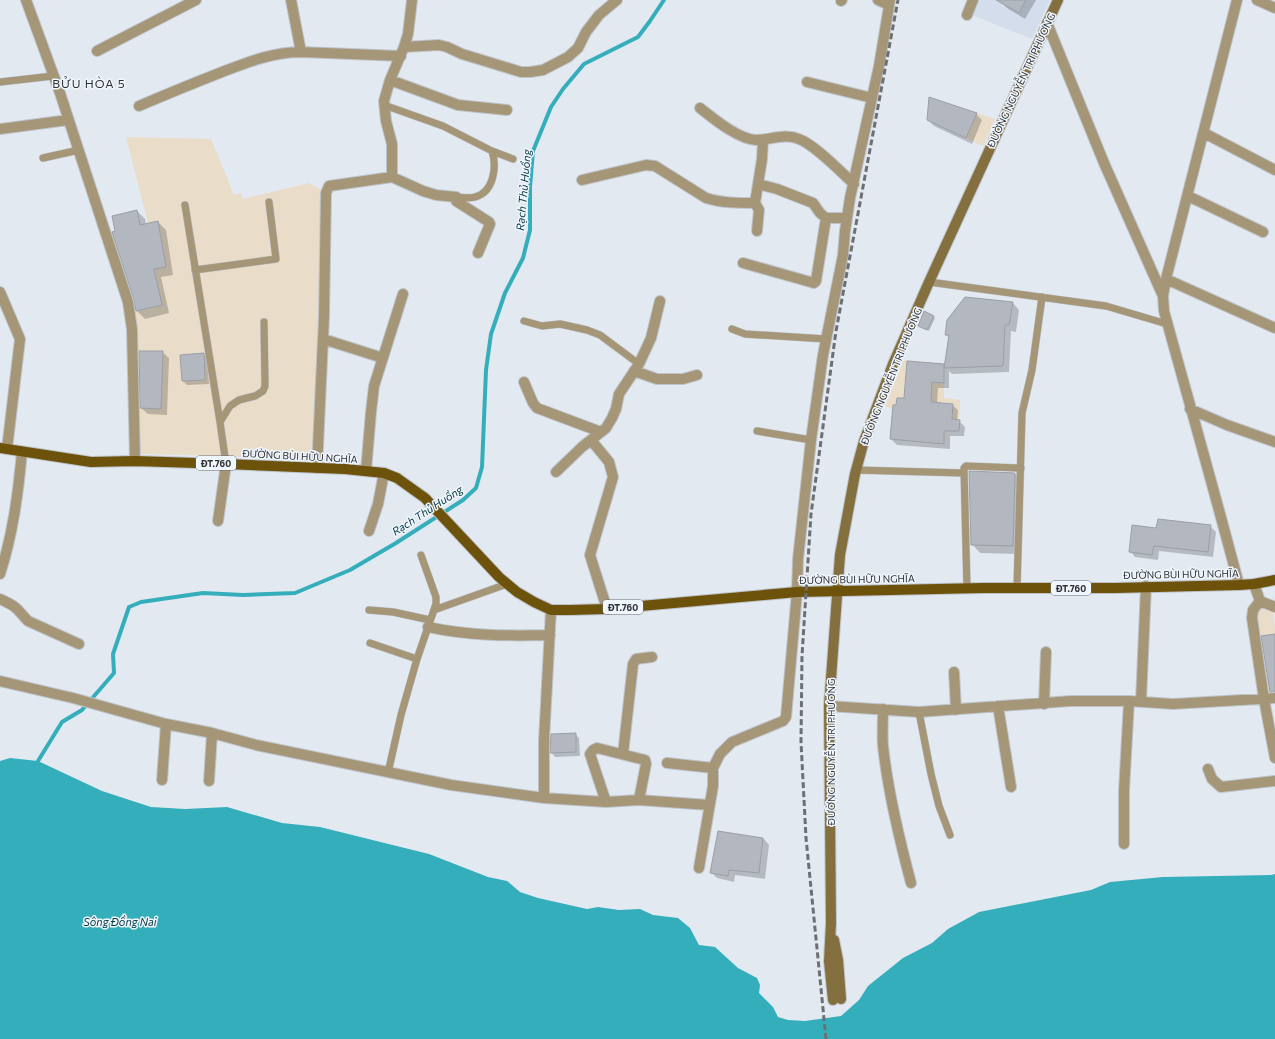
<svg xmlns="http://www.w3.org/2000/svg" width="1275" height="1039" font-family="Commissioner,sans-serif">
<rect width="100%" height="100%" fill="#e3e9f0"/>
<path fill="#e9dcc9" d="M929 97 995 119 983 146 927 120Z
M126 137 211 139 234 195 241 193 243 199 309 183 322 190 320 223V317L313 461 222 456 139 454V393L136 329 110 232 148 223Z
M904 360 938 363 937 368H944V398L960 400 959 431H945L944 444 890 439 892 409 885 406Z
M1262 607 1273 612 1275 628V693H1268L1256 614Z"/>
<path fill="#d3ddeb" d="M978 0H1050L1032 39 972 15Z"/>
<path fill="#35aebb" d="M10 758 38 761 102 791 151 807 185 809 227 807 282 823 320 827 429 854 488 877 507 881 520 892 538 898 587 909 598 907 619 910 640 909 653 915 678 918 690 928 699 945 715 947 738 968 757 978 760 985 759 993 773 1007 778 1017 788 1020 805 1021 841 1016 859 1000 868 986 903 958 932 943 948 929 979 912 1091 890 1110 882 1163 877 1271 875 1275 874V1039H0V761Z"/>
<path fill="#0003" d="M1002 0H1036L1025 19 1007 8 1001 2Z
M976 114 982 120 972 144 934 126 928 120Z
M137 211 145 219 146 225 158 222 166 230 173 275 161 277 169 313 145 319 137 311 116 232Z
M1013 303 1019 310 1016 332 1011 331 1009 372 952 374 949 371V388H938L937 404 952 405 958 410 957 421H959L965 427 964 436H950V449L897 445 891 439 897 406 943 365 945 367 949 338 946 335Z
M933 317 935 318 929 331 919 326Z
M162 352 169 358 167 415 148 414 141 408Z
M203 354 207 358 209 384 187 385 183 381Z
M1015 474 1023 482 1021 554 980 553 972 544Z
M1210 526 1216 532 1213 557 1159 551 1158 560 1135 557 1130 551Z
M575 734 579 738 580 756 555 757 552 753Z
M763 838 769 845 765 879 735 875 734 882 717 878 711 872Z"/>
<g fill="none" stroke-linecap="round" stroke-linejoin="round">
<path stroke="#35aebb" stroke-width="4" d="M38 761 62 722 82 710 114 673 113 654 129 607 141 602 203 593 243 595 295 593 350 570 396 543 463 500 476 488 482 467 486 370 491 334 505 293 523 258 530 230V187L533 151 551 107 563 89 584 64 638 37 650 21 664 0"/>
</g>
<path fill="#b3b8c0" stroke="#9a9fa6" d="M996 0H1026L1019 13Z
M929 97 977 113 966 138 927 120Z
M137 210 140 225 158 221 166 267 154 269 162 305 136 311 134 300 112 232 115 231 112 216Z
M965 297 1013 302 1009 325H1005L1003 366 944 368 949 335H945L947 320Z
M924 311 934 316 927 330 918 326Z
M139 351H163L161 409 140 408Z
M204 353 205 380 182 381 180 355Z
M907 361 944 364V383L932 382 931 402 953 404 952 419 960 420 959 431H944V444L890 439 893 405H896L897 398H904Z
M969 471 1015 473 1013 546 971 545Z
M1158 519 1211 525 1208 552 1154 546 1152 555 1129 552 1132 525 1156 528Z
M1275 634V692H1270L1261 636Z
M576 733V752L550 753 551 734Z
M718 831 763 838 759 873 729 870 728 876 710 873Z"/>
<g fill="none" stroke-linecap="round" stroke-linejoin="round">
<g stroke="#bfc4cb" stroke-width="8">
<path id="service" d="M0 82 53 76
M384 105 443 126 492 151 513 159
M43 158 79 150
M456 197C462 197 469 199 475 197 494 192 497 167 492 151
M185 205 220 422
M195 270 276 259 269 202
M929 282 1106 306 1167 324
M524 321 542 326 560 324 587 330 600 335 639 364
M732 329 745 334 826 339
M757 431 811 440
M226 464 220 422 230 406 239 400 255 396 263 391 265 386 264 322
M856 470 963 473
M967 588 964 468 966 466 1021 468
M1017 588 1022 413 1032 370 1042 297
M369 610 393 612 430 620
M434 610 507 584
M370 643 417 659
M919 712 931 774 939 806 950 835
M388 773 401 715 417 659 436 604V597L421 555"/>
</g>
<g stroke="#bfc4cb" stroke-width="12">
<path id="minor" d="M26 0 60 93 128 302 132 329 135 461
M291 0 301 52
M878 0 889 5
M1257 0 1275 8
M841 1 842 0
M967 15 973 0
M1047 23 1104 163 1163 296 1164 311C1189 402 1215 493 1239 585
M404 47 439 45 447 47 462 54 521 72H530L543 70 568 57 578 48 586 32 599 15 617 0
M97 51 196 0
M390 80 458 105 507 110
M807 82 872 98
M139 106C167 94 194 83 222 72 248 62 273 52 301 52L401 56
M700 108C714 119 738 139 756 140 770 140 785 133 799 139 815 145 840 171 854 184
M0 129 68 120
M1204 133 1275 170
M392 177V144L386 121 384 101 390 80 404 47 408 34 412 0
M582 180 646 165 655 166 706 198C722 203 738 203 755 203L759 210 757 231
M758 184 777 189 813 203 820 213 826 218H847
M1188 196 1263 232
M755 203 762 159 763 140
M743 263 814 283 816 281 826 218
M1166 279 1275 328
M0 292 20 339 7 449
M1163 296 1166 279 1237 0
M323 339 383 358
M634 371 657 379H683L697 375
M524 382 533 403 537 408 601 432
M1190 409 1227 425 1275 442
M591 440 609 462 613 477 590 555 607 609
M317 468 324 317 326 193 329 186 392 177 423 191 436 195 456 197V201L489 222 490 224 478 253
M366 471 371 412 374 386 403 294
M556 472 582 447 606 428 612 418 616 409 619 394 639 364 651 338 660 301
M218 521 226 464
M369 531 378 504 384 473
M0 574C13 534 18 494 22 452
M1254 584 1260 601 1253 610 1252 618 1264 699 1275 758
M0 599C6 602 12 604 17 609 21 613 24 617 28 621L79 644
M1260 601 1275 607
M428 627C469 636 508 636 550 635
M954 672 956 710
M0 681 73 698 166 724 212 733 256 745 451 785 544 798 606 802 639 800 709 805
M1141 701 1146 586
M1044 704 1046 652
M829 706 919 712 1071 701H1129L1173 704 1275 698
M998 706 1011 787
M883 709C883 721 882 734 883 746 888 793 899 838 911 883
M623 754 633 664 636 659 652 657
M667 763 713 768
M1208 769 1212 779 1221 787 1275 781
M162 780 166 724
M209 781 212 733
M544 798V740L551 610
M606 802 590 754 593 750 597 748 645 760 646 764 639 800
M1124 844V791L1129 701
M699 868 713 786V768L720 754 732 742 783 721 786 717 797 592 798 559 811 440 823 355 843 255 845 231 850 198 879 66 890 0"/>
</g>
<g stroke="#bfc4cb" stroke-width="12">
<path id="secondary" d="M834 940 838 960 841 999
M833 1000 829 961 831 923 829 706 840 555 855 474 864 441 893 364 929 282 1058 0"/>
</g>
<g stroke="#bfc4cb" stroke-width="12">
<path id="primary" d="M0 448 91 462 135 461 226 464 345 469 384 473 397 478 425 498 499 577 517 592 534 602 551 610H570L607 609 797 592 983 588H1115L1239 585 1254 584 1275 580"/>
</g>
<use href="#service" stroke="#a59677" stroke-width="7"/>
<use href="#minor" stroke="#a59677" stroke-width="10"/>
<use href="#secondary" stroke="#846f3f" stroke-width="10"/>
<use href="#primary" stroke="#6d520b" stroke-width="10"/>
<path stroke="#6c7074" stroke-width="3" stroke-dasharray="6 3" stroke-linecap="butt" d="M826 1039 806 838 801 742 802 656 811 514 836 331 898 0"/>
</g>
<g text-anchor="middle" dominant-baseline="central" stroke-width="3" stroke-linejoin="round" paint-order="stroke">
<g fill="#f0f6fe" stroke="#6a6d71" stroke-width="1">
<rect x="196" y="456" width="40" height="14" rx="3"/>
<rect x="1051" y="581" width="40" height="14" rx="3"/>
<rect x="603" y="600" width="40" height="14" rx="3"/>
</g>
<g font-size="9" font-weight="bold" fill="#303235">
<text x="216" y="463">ĐT.760</text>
<text x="1071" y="588">ĐT.760</text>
<text x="623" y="607">ĐT.760</text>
</g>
<g font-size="10" fill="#303235" stroke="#f0f6fe">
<text transform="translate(1021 80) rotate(-65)">ĐƯỜNG NGUYỄN TRI PHƯƠNG</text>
<text transform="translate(891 376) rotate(-68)">ĐƯỜNG NGUYỄN TRI PHƯƠNG</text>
<text transform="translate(300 456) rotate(3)">ĐƯỜNG BÙI HỮU NGHĨA</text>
<text transform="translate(1181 574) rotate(-1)">ĐƯỜNG BÙI HỮU NGHĨA</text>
<text transform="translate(857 579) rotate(-1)">ĐƯỜNG BÙI HỮU NGHĨA</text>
<text transform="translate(831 752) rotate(-90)">ĐƯỜNG NGUYỄN TRI PHƯƠNG</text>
</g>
<g font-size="11" font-style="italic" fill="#00383d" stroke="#f0f6fe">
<text transform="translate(523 190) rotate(-85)">Rạch Thủ Huồng</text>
<text transform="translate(427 510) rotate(-33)">Rạch Thủ Huồng</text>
<text x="120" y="921">Sông Đồng Nai</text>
</g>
<g font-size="12" letter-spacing="1" fill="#303235" stroke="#f0f6fe">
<text x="89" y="83">BỬU HÒA 5</text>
</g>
</g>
</svg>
